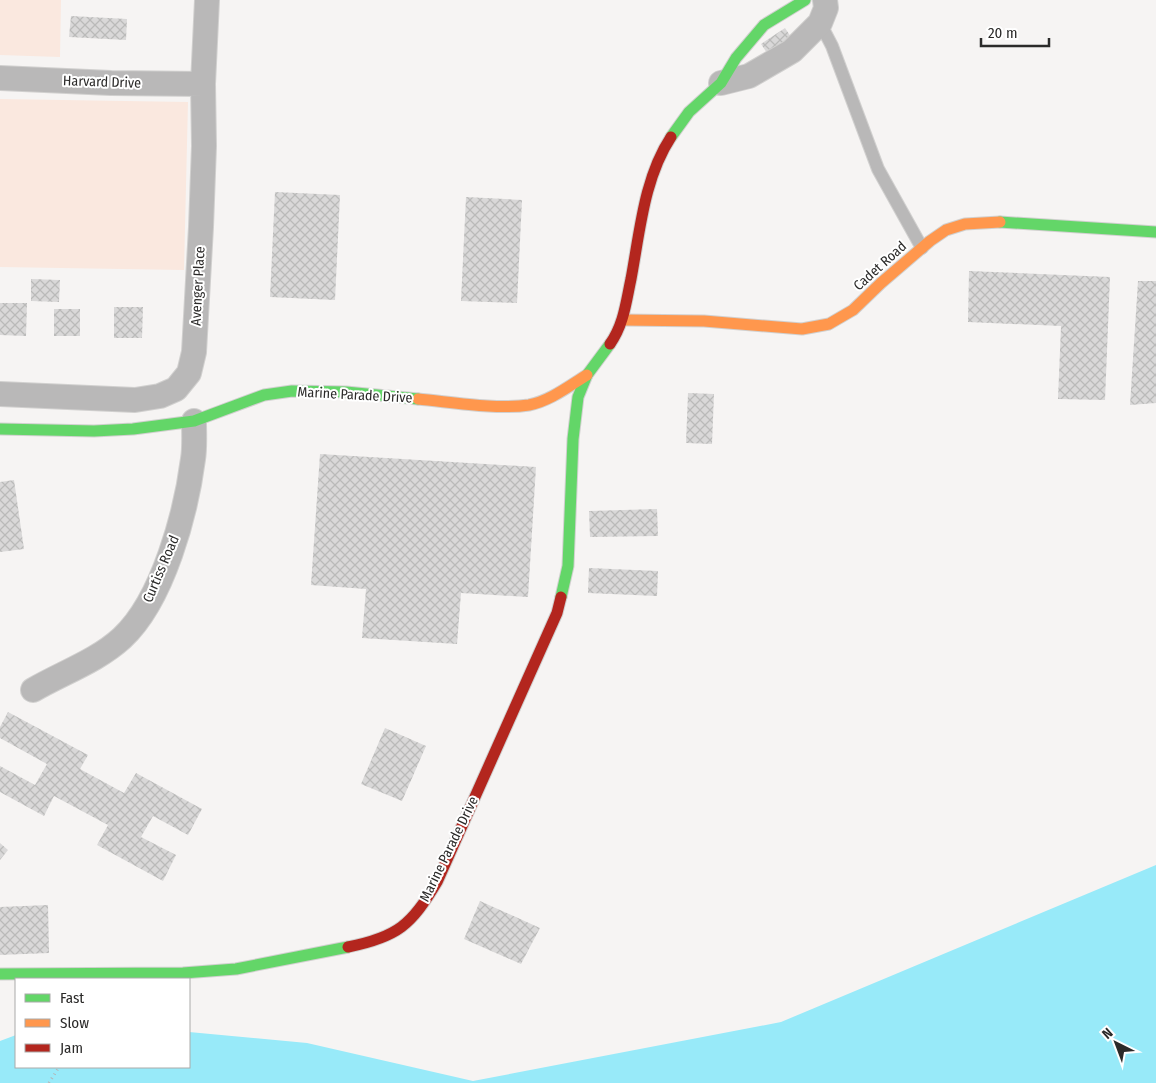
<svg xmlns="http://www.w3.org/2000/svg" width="1156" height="1083" font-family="'Fira Sans Condensed',sans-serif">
<defs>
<pattern id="building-cross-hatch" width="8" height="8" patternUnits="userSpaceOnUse" patternTransform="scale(1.25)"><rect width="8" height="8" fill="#d9d8d8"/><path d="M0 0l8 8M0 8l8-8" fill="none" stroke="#babab9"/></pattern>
</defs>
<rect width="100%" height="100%" fill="#f6f4f3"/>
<path fill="#fae8df" d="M0 0H61L60 57 0 55Z
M0 99 188 102 184 270 0 267Z"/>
<path fill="#98eaf9" d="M1156 865V1083H0V1041L16 1035V1067H189V1032L307 1043 473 1081 781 1022Z"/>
<path fill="url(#building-cross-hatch)" d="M71 16 127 19 126 40 69 37Z
M785 28 793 40 769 56 761 44Z
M275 192 340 195 335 300 270 297Z
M466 197 522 200 517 303 461 301Z
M969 271 1110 277 1105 400 1058 399 1061 326 968 322Z
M31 279 60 280 59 302 31 301Z
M1138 281H1156V403L1130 405Z
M0 303H27L26 336 0 335Z
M114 307H143L142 338H114Z
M54 309H80V336H54Z
M688 393 714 394 712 444 686 443Z
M320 454 536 467 528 597 461 593 457 644 362 638 366 589 311 585Z
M14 480 24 549 0 552V482Z
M657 509 658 536 590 537 589 511Z
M589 568 658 571 657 596 588 593Z
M8 712 88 755 80 769 124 793 136 773 202 809 188 835 153 816 141 837 176 855 163 881 97 845 108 825 54 796 44 816 0 792V766L35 785 47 764 0 738V727Z
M385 728 426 746 402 801 361 784Z
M0 843 8 850 0 860Z
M480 901 540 928 521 964 464 939Z
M48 905 49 953 0 955V907Z"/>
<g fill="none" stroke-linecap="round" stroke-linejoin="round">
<g stroke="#d1d0cf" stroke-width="14">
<path id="lane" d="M820 23 832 46 878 169 922 248"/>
</g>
<g stroke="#d1d0cf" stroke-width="26">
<path id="street" d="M0 78 111 83 203 84
M721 83 749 76 792 51 820 23 826 8 825 0
M0 394 135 400 160 396 176 389 189 373 194 352 201 227 204 146 203 84 207 0
M33 690C62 673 97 661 122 638 163 600 186 513 193 459 195 447 194 434 194 421"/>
</g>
<g stroke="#d1d0cf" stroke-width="13">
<path id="fast" d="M671 137 689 112 721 83 736 58 764 25 805 0
M1000 222 1156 232
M0 429 94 431 133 429 194 421 264 395 292 391 346 392 418 399
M561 597 568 566 573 439 578 397 587 375 610 344
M0 974 183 973 236 969 348 947"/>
</g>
<g stroke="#d1d0cf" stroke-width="13">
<path id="slow" d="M623 320 704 321 802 329 829 324 853 310 881 283 930 241 946 230 965 224 1000 222
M418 399C451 402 497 410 529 405 550 401 569 386 587 375"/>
</g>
<g stroke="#d1d0cf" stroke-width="13">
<path id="jam" d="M610 344C624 324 626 302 631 279 640 231 644 178 671 137
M348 947C398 937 411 925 437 882L557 613 561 597"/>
</g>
<path stroke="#b5b4b4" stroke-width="3" stroke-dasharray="1 4" stroke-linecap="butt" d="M49 1083 59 1067"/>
<use href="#lane" stroke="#b9b8b8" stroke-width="12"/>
<use href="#street" stroke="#b9b8b8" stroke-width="24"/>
<use href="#fast" stroke="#63d668" stroke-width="11"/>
<use href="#slow" stroke="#ff974d" stroke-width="11"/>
<use href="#jam" stroke="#b3261e" stroke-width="11"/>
</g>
<g text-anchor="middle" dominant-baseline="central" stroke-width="4" stroke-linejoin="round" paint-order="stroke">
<g font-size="14" fill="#2b2a29" stroke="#fff">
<text transform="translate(102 82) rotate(2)">Harvard Drive</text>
<text transform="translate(880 266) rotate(-42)">Cadet Road</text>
<text transform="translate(198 286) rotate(-87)">Avenger Place</text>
<text transform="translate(355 395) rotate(3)">Marine Parade Drive</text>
<text transform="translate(161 569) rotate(-67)">Curtiss Road</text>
<text transform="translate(449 849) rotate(-64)">Marine Parade Drive</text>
</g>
</g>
<rect x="15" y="978" width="175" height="90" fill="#ffffff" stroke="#aaaaa9"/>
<rect x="25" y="994" width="25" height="8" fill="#63d668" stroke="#aaaaa9"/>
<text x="60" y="1003" font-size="15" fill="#2b2a29">Fast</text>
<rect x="25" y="1019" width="25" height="8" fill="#ff974d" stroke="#aaaaa9"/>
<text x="60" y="1028" font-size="15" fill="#2b2a29">Slow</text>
<rect x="25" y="1044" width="25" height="8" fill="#b3261e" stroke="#aaaaa9"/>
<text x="60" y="1053" font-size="15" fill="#2b2a29">Jam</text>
<g transform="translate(1116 1043) rotate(318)" stroke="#ffffff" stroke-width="4" paint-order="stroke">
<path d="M0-4L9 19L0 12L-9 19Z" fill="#2b2a29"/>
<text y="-8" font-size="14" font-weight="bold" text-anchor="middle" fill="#2b2a29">N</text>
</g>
<path d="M981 38v8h68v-8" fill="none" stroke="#2b2a29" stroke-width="2.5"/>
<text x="988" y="38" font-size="15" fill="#2b2a29" stroke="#ffffff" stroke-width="4" paint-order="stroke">20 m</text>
</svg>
